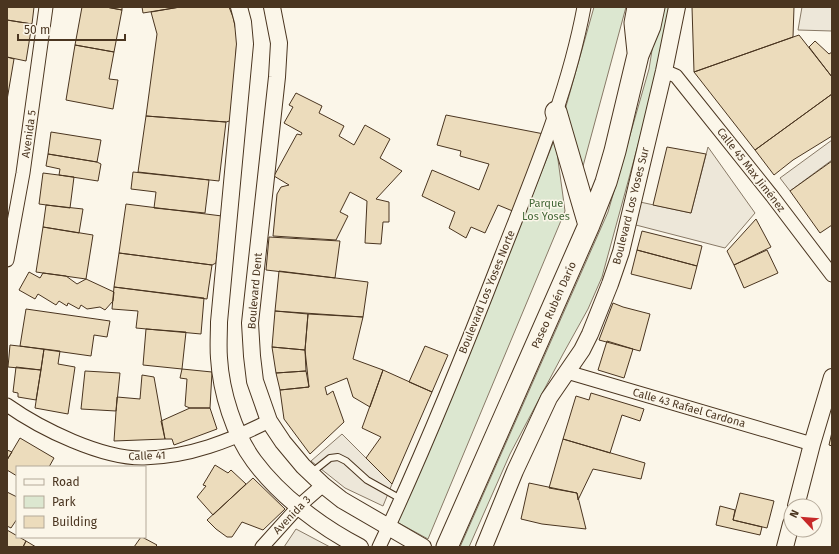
<svg xmlns="http://www.w3.org/2000/svg" width="839" height="554" font-family="'Fira Sans',sans-serif">
<rect width="100%" height="100%" fill="#fbf6e9"/>
<path fill="#dce7d0" stroke="#887966" d="M594 7H626L579 181 565 110Z
M659 7H670L659 68 602 277 588 309 563 354 510 454 469 547H460L608 212 649 69Z
M555 138 565 211 428 539 397 522 440 426Z"/>
<path fill="#ede7d9" stroke="#887966" d="M802 7H832V31L798 30Z
M832 140V160L790 191 780 178Z
M708 147 755 213 725 248 632 224 640 202 691 213Z
M342 434 392 484 383 506 345 488 311 461Z
M296 529 330 547H284Z"/>
<path fill="#ecdcbc" stroke="#4a3520" d="M7 7H34L32 24 7 20Z
M82 7H106L122 10 114 52 75 45Z
M106 7H122V10Z
M142 7H180L143 13Z
M180 7H229L233 17 237 35 233 120 226 122 146 116 157 34 151 12Z
M692 7H794L793 37 694 72Z
M7 20 32 24 26 61 7 57Z
M799 35 832 77V94L755 150 694 72Z
M815 41 829 54 832 52V77L809 47Z
M75 45 114 52 109 79 118 80 113 109 66 100Z
M7 57 14 59 7 100Z
M296 93 322 106 319 113 344 126 339 136 354 145 365 125 390 139 380 158 402 171 376 199 389 202V222H383L381 244 365 243 367 201 350 192 340 212 348 216 336 240 273 236 277 194 281 187 289 185 274 176 297 134 301 135 302 133 284 123 293 107 289 105Z
M832 94V136L793 160 774 175 755 150Z
M446 115 544 134 515 212 498 205 485 233 471 227 466 238 449 228 455 212 422 196 432 170 479 190 489 164 460 156 461 151 437 145Z
M146 116 226 122 219 181 138 172Z
M51 132 101 140 97 162 48 154Z
M667 147 706 154 691 213 653 205Z
M48 154 97 162 101 164 98 181 59 175 60 169 46 166Z
M832 161V225L820 233 790 191Z
M133 172 209 180 205 213 154 208 156 192 131 189Z
M43 173 74 177 70 208 39 204Z
M126 204 222 216 216 263 212 265 119 253Z
M46 205 83 209 79 233 43 227Z
M756 219 771 247 734 265 727 251Z
M43 227 93 235 86 279 36 272Z
M642 231 702 246 697 266 637 250Z
M269 237 340 241 335 278 266 270Z
M637 250 697 266 691 289 631 274Z
M767 250 778 273 744 288 734 265Z
M119 253 212 265 207 299 114 287Z
M279 271 368 282 363 317 275 311Z
M29 272 40 278 43 273 66 276 77 284 86 279 114 292 113 301 105 310 100 307 87 309 81 305 79 309 68 303 67 306 59 301 56 305 38 294 35 299 19 290Z
M114 287 204 298 201 334 136 328 138 311 112 309Z
M613 303 623 307 650 314 640 351 599 340Z
M26 309 110 321 107 337 94 335 91 356 20 346Z
M275 311 308 314 305 350 272 347Z
M308 314 363 317 353 359 383 370 370 407 353 397 347 378 325 387 327 395 333 391 344 422 310 454 284 419 280 390 309 387 305 350Z
M146 329 186 332 182 369 143 365Z
M607 341 633 349 624 378 598 370Z
M10 345 44 349 41 370 8 367Z
M425 346 448 355 432 392 409 382Z
M272 347 305 350 306 371 276 373Z
M44 349 60 351 58 364 75 367 68 414 35 408Z
M16 367 41 370 36 400 18 397V393L13 392Z
M182 369 212 372 210 408H190L185 406 187 379 180 378Z
M383 370 432 392 392 484 366 458 381 437 362 428Z
M85 371 120 373 116 411 81 409Z
M306 371 309 387 280 390 276 373Z
M142 375 154 377 165 439 114 441 117 397 140 399Z
M591 393 644 409 640 421 622 415 610 453 563 439 576 396 589 400Z
M190 408H210L217 429 174 445 172 439H165L161 421Z
M832 432V446L829 445Z
M20 438 54 458 49 467H17V476L7 470V460Z
M563 439 645 463 641 479 593 469 578 500 577 493 549 488Z
M7 450 12 452 7 460Z
M215 465 228 473 231 470 246 484 213 515 197 497 206 486 203 485Z
M253 478 285 509 263 530 242 522 232 537H227L216 529 207 520Z
M529 483 577 493 586 529 542 524 521 519Z
M7 492 17 497V519L11 528 7 526Z
M740 493 774 501 767 528 733 520Z
M720 506 735 510 733 520 762 527 760 535 716 525Z
M7 530 26 541 23 547H7Z
M141 537H142L157 545 155 547H134Z
M26 541 36 547H23Z"/>
<g fill="none" stroke-linecap="round" stroke-linejoin="round">
<g stroke="#4a3520" stroke-width="8">
<path id="service" d="M311 473 330 458 338 457 346 461 367 480 401 499"/>
</g>
<g stroke="#4a3520" stroke-width="15">
<path id="minor" d="M664 71 676 76 772 196 832 275
M7 260 23 173 46 7
M567 372 812 444
M7 405C41 429 102 459 144 458 189 457 230 441 269 421
M262 547 299 506 323 485
M379 547C424 452 463 355 501 257 533 175 568 93 584 7"/>
</g>
<g stroke="#4a3520" stroke-width="18">
<path id="tertiary" d="M239 7 243 22 245 44 219 322C219 334 218 346 219 358 221 392 234 434 254 461 280 496 321 527 360 547
M272 7 279 43 277 77 250 323 252 356 255 381 269 421 283 442 303 466 323 485 342 500 423 547
M796 506 812 444 832 377
M484 547 515 471 549 398 582 350 590 334 610 284 621 252 664 71 677 7
M785 547 791 524"/>
</g>
<g stroke="#4a3520" stroke-width="23">
<path id="trunk" d="M638 52 635 23 638 7
M556 112 589 225
M447 547 589 225 606 182 615 151 638 55 650 26 654 7"/>
</g>
<use href="#service" stroke="#fbf6e9" stroke-width="6"/>
<use href="#minor" stroke="#fbf6e9" stroke-width="13"/>
<use href="#tertiary" stroke="#fbf6e9" stroke-width="16"/>
<use href="#trunk" stroke="#fbf6e9" stroke-width="21"/>
</g>
<g text-anchor="middle" dominant-baseline="central" stroke-width="3" stroke-linejoin="round" paint-order="stroke">
<g font-size="11" fill="#4a3520" stroke="#fbf6e9">
<text transform="translate(29 134) rotate(-82)">Avenida 5</text>
<text transform="translate(751 170) rotate(52)">Calle 45 Max Jiménez</text>
<text transform="translate(631 206) rotate(-76)">Boulevard Los Yoses Sur</text>
<text transform="translate(255 291) rotate(-85)">Boulevard Dent</text>
<text transform="translate(487 292) rotate(-68)">Boulevard Los Yoses Norte</text>
<text transform="translate(554 305) rotate(-66)">Paseo Rubén Darío</text>
<text transform="translate(689 408) rotate(16)">Calle 43 Rafael Cardona</text>
<text transform="translate(147 456) rotate(-2)">Calle 41</text>
<text transform="translate(292 515) rotate(-46)">Avenida 3</text>
</g>
<g font-size="11" fill="#436837" stroke="#fbf6e9">
<text x="546" y="203">Parque<tspan x="546" dy="13">Los Yoses</tspan></text>
</g>
</g>
<rect width="839" height="554" fill="none" stroke="#4a3520" stroke-width="16"/>
<rect x="16" y="466" width="130" height="72" fill="#fbf6e9" stroke="#b4a999"/>
<rect x="24" y="479" width="20" height="6" fill="#fbf6e9" stroke="#b4a999"/>
<text x="52" y="486" font-size="12" fill="#4a3520">Road</text>
<rect x="24" y="496" width="20" height="12" fill="#dce7d0" stroke="#b4a999"/>
<text x="52" y="506" font-size="12" fill="#4a3520">Park</text>
<rect x="24" y="516" width="20" height="12" fill="#ecdcbc" stroke="#b4a999"/>
<text x="52" y="526" font-size="12" fill="#4a3520">Building</text>
<g transform="translate(803 518) rotate(296)"><circle r="19" fill="#fbf6e9" stroke="#b4a999"/>
<path d="M0-3L7 15L0 10L-7 15Z" fill="#c62828"/>
<text y="-6" font-size="11" font-weight="bold" text-anchor="middle" fill="#4a3520">N</text>
</g>
<path d="M18 34v6h107v-6" fill="none" stroke="#4a3520" stroke-width="2"/>
<text x="24" y="34" font-size="12" fill="#4a3520" stroke="#fbf6e9" stroke-width="3" paint-order="stroke">50 m</text>
</svg>
